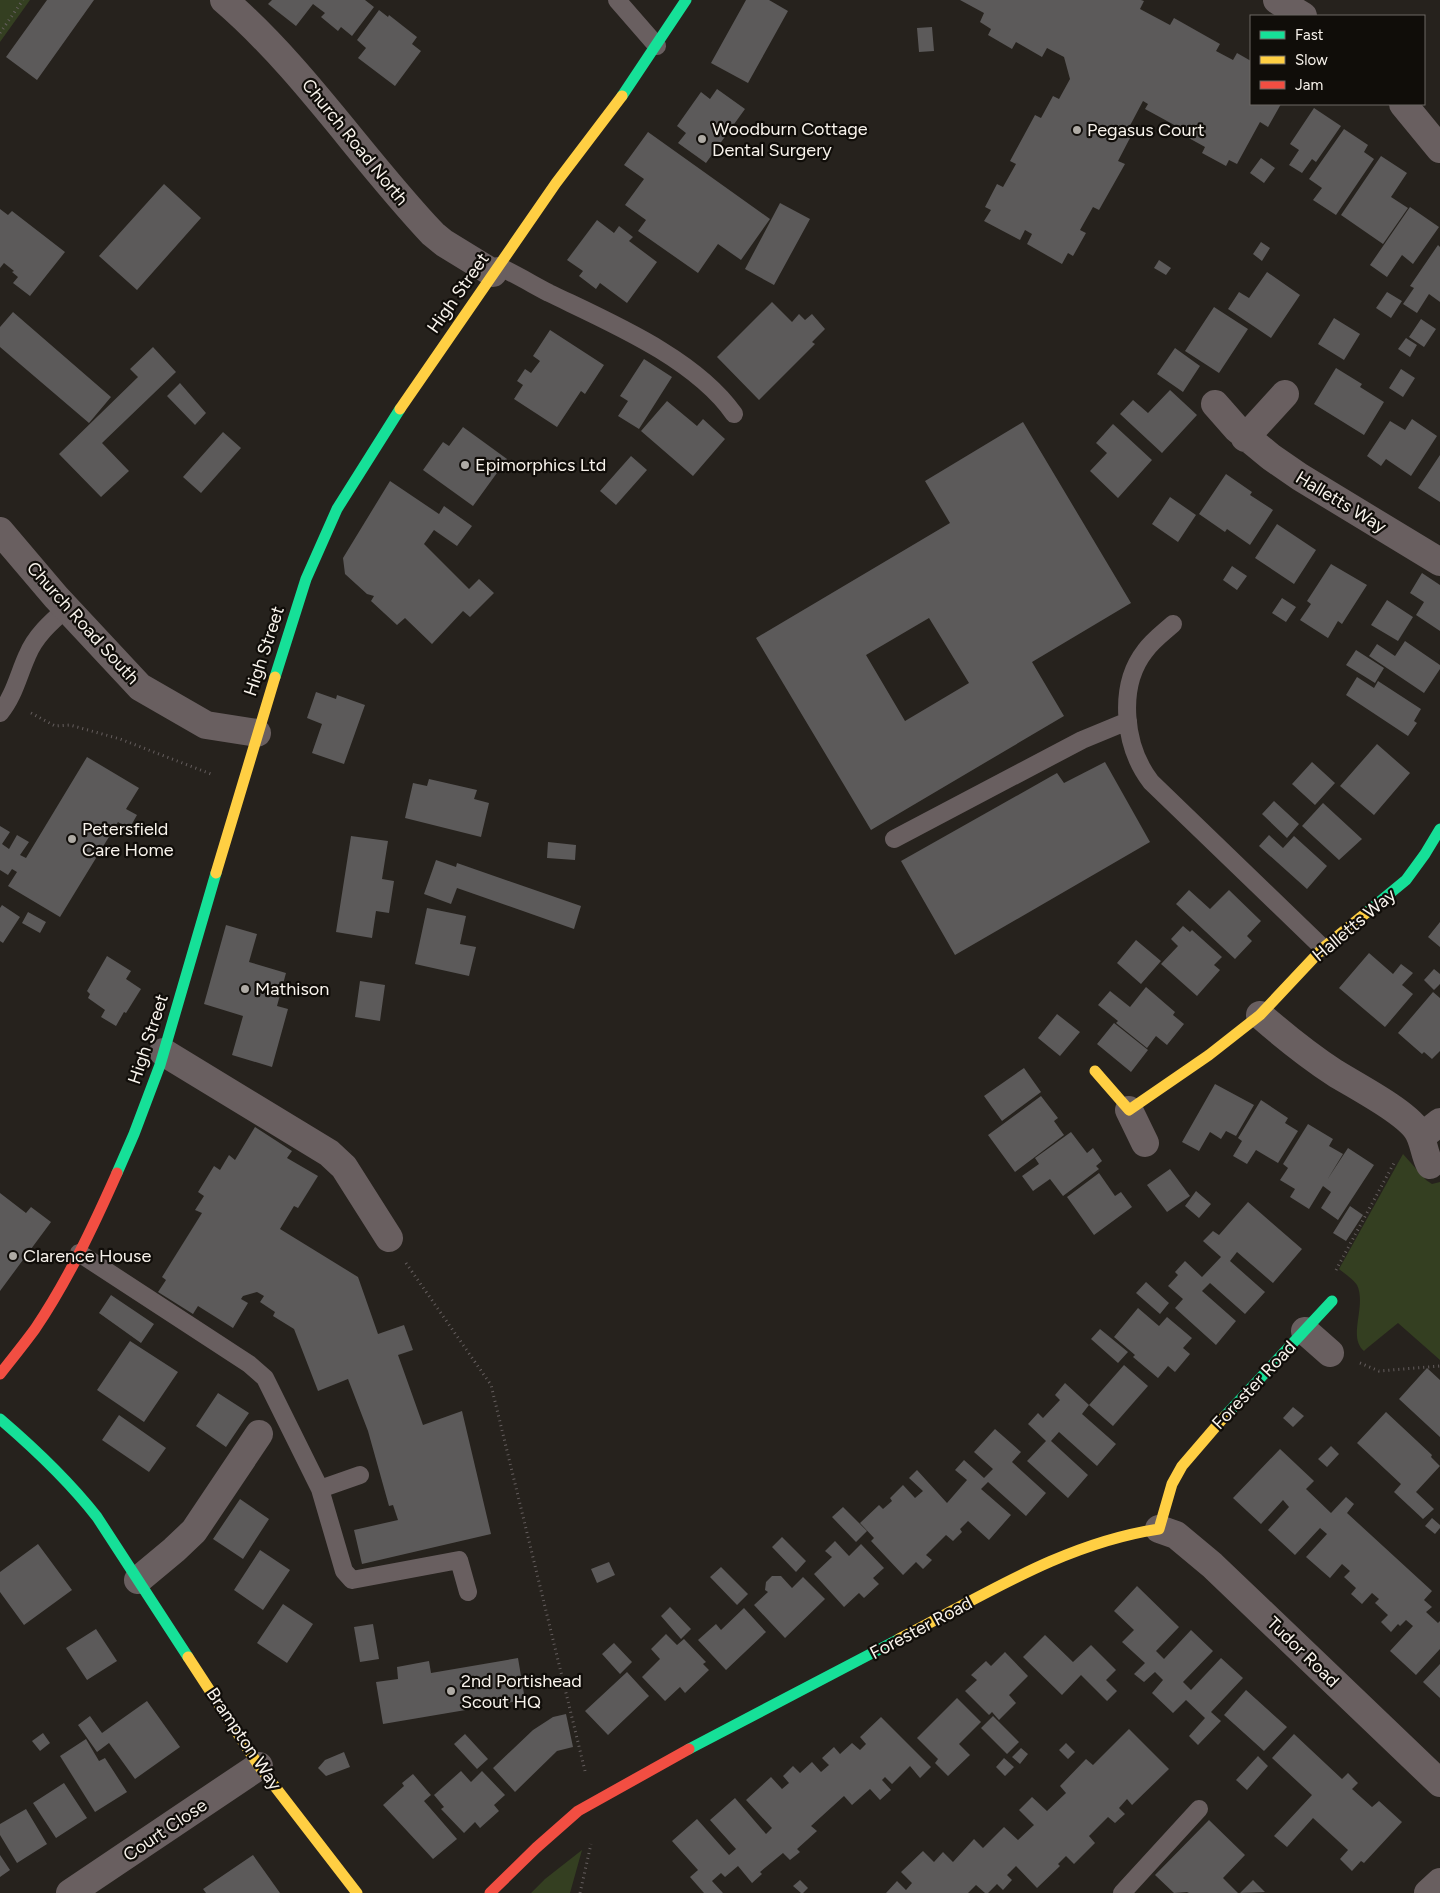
<svg xmlns="http://www.w3.org/2000/svg" width="1440" height="1893" font-family="Figtree,sans-serif">
<rect width="100%" height="100%" fill="#26221d"/>
<path fill="#343f21" d="M0 0H30L0 42Z
M1403 1154 1426 1180 1432 1184 1440 1182V1360L1398 1323 1366 1349 1364 1351C1347 1337 1367 1306 1357 1285 1353 1279 1345 1274 1339 1269Z
M582 1850 570 1893H531L545 1879Z"/>
<path fill="#5c5a5a" fill-rule="evenodd" d="M47 0H94L37 80 6 57Z
M272 0H365L374 7 352 36 341 27 338 31 321 17 325 13 313 4 296 26 268 4Z
M746 0H769L788 11 748 83 711 63Z
M960 0H1141L1144 1 1140 9 1170 25 1174 18 1220 44 1216 51 1233 60 1237 53 1251 61V104H1281L1268 127 1260 122 1237 164 1229 160 1226 166 1202 153 1205 147 1187 137 1189 133 1145 109 1148 104 1143 101 1125 135 1130 138 1118 161 1125 164 1099 210 1093 207 1080 230 1086 233 1073 256 1068 253 1062 264 1027 244 1032 234 1025 230 1020 240 984 221 991 210 985 207 997 184 1003 187 1016 164 1010 161 1035 115 1041 118 1053 96 1059 99 1070 79 1064 57 1047 48 1042 57 1016 42 1012 49 988 35 991 29 980 22 984 13Z
M379 10 388 17 389 15 417 37 412 44 421 51 395 86 358 58 366 48 357 40Z
M932 27 934 51 919 52 917 28Z
M717 89 745 109 706 163 678 143 686 133 677 126 701 92 710 99Z
M1314 108 1341 126 1316 162 1312 159 1302 173 1289 165 1299 150 1290 144Z
M1344 129 1368 145 1364 152 1374 159 1336 215 1313 200 1322 188 1309 179Z
M648 132 770 219 741 260 718 244 698 273 638 231 646 220 625 205 644 179 624 165Z
M1381 156 1407 173 1391 197 1408 208 1383 244 1341 215Z
M1261 158 1275 168 1264 183 1250 173Z
M164 184 201 218 137 290 99 256Z
M780 203 810 219 774 285 745 269Z
M1410 207 1439 227 1413 264 1402 255 1387 277 1370 265Z
M0 209 8 215 12 211 65 252 30 296 13 283 18 277 12 272 14 271 4 263 0 268Z
M597 220 614 233 619 226 633 237 629 241 657 262 627 303 600 283 596 289 579 276 583 271 567 260Z
M1261 242 1270 248 1262 261 1253 254Z
M1438 245 1440 247V302L1429 294 1417 313 1403 304 1414 288 1410 286Z
M1159 260 1171 268 1166 275 1154 268Z
M1267 272 1300 295 1271 338 1228 309 1239 292 1249 298Z
M1387 292 1402 301 1391 318 1376 308Z
M772 302 792 322 799 314 805 320 812 314 825 329 812 342 815 344 759 400 717 357Z
M1214 307 1248 329 1219 373 1185 351Z
M13 312 111 397 89 423 0 347V327Z
M1334 318 1360 334 1344 360 1318 344Z
M1421 319 1436 329 1424 347 1409 337Z
M550 330 604 365 585 394 581 391 557 427 514 399 523 385 517 381 525 369 531 373 540 361 533 356Z
M1406 338 1417 345 1410 357 1398 349Z
M153 347 176 372 102 443 129 471 101 497 59 454 138 377 130 369Z
M1175 348 1200 366 1183 392 1157 374Z
M644 359 672 377 639 429 618 416 628 401 620 396Z
M1336 368 1362 384 1360 387 1384 402 1364 435 1314 404Z
M1401 369 1415 378 1403 397 1389 388Z
M180 383 206 413 195 425 167 396Z
M1170 390 1197 415 1162 453 1120 414 1133 400 1148 413Z
M667 401 697 426 703 419 725 439 693 476 641 431Z
M1412 419 1437 436 1411 476 1386 459 1381 466 1367 456 1390 421 1405 430Z
M1023 422 1131 603 1032 662 1064 716 871 830 756 638 950 523 925 481ZM929 618 969 683 905 721 866 655Z
M1113 424 1152 460 1118 498 1090 471 1107 453 1096 443Z
M463 427 507 459 473 506 423 470 443 442 449 446Z
M223 432 241 448 201 493 183 477Z
M1440 455V502L1418 488Z
M631 456 647 470 616 505 600 491Z
M1226 474 1252 492 1250 495 1273 510 1250 545 1227 529 1225 532 1199 514Z
M390 481 439 514 444 506 472 526 457 546 434 530 424 544 469 589 479 579 494 593 470 617 463 611 432 644 405 618 397 625 371 601 374 596 367 594 345 574 343 558Z
M1170 497 1196 515 1178 542 1152 524Z
M1277 524 1316 550 1294 584 1255 558Z
M1331 564 1367 585 1342 624 1338 621 1328 638 1300 620 1311 604 1307 601Z
M1232 566 1247 576 1237 590 1223 580Z
M1422 573 1440 585V631L1416 615 1424 602 1410 593Z
M1282 598 1296 607 1286 622 1272 613Z
M1387 600 1413 617 1398 641 1371 625Z
M1405 641 1440 665V669L1424 693 1369 656 1377 644 1395 656Z
M1356 650 1384 668 1375 683 1346 665Z
M1357 677 1374 688 1378 681 1421 709 1414 721 1417 723 1408 736 1346 695Z
M316 692 336 699 337 695 365 705 344 764 312 753 322 724 307 718Z
M1377 744 1410 773 1374 815 1340 786Z
M87 757 139 788 126 809 137 815 129 829 118 822 60 917 8 886 17 872 12 869 8 875 0 870V826L10 832 2 844 9 849 17 835 29 842 20 855 26 858Z
M1105 762 1150 842 955 955 901 861 1057 773 1064 783Z
M1312 762 1335 783 1315 805 1292 784Z
M429 779 477 790 474 799 489 803 481 837 405 818 413 783 427 786Z
M1274 801 1299 824 1287 838 1262 814Z
M1323 803 1362 839 1339 860 1302 826Z
M1269 835 1283 848 1294 836 1327 866 1307 889 1259 846Z
M351 836 388 841 382 879 394 881 389 913 376 911 372 938 336 932Z
M548 842 576 845 575 860 547 858Z
M436 860 456 867 457 863 581 906 574 929 457 888 451 904 424 894Z
M1189 890 1210 909 1229 890 1261 921 1247 936 1252 941 1235 959 1176 904Z
M2 905 20 917 3 943 0 941V908Z
M427 908 466 916 460 944 476 947 469 976 415 964Z
M28 912 46 922 40 933 22 923Z
M1440 922V947L1428 937Z
M226 925 257 934 249 962 286 973 277 1006 288 1009 272 1067 232 1055 243 1016 204 1004Z
M1183 926 1190 932 1192 930 1222 957 1214 965 1220 970 1197 996 1161 964 1178 946 1171 939Z
M1136 940 1161 961 1141 984 1117 963Z
M1369 953 1393 974 1401 964 1413 973 1402 985 1413 994 1385 1027 1339 988Z
M107 956 131 971 126 979 141 989 126 1013 124 1012 116 1026 101 1017 105 1010 88 998 90 994 87 991Z
M1434 969 1440 974V984L1434 990 1424 980Z
M360 981 385 985 380 1021 355 1017Z
M1146 987 1175 1012 1173 1015 1184 1024 1167 1045 1156 1036 1147 1048 1116 1023 1118 1021 1098 1005 1110 991 1130 1007Z
M1433 992 1440 998V1051L1432 1059 1424 1052 1422 1054 1398 1033Z
M1057 1014 1080 1032 1060 1056 1038 1038Z
M1114 1023 1148 1050 1131 1072 1097 1044Z
M1024 1068 1041 1092 1002 1121 984 1096Z
M1215 1084 1254 1105 1236 1136 1226 1131 1221 1139 1210 1132 1199 1151 1182 1142Z
M1041 1096 1058 1118 1054 1121 1064 1135 1015 1172 988 1135Z
M1261 1100 1288 1118 1285 1123 1298 1131 1278 1163 1256 1150 1247 1164 1233 1156 1242 1141 1238 1138Z
M1308 1124 1333 1139 1329 1146 1343 1154 1327 1180 1348 1148 1374 1165 1338 1220 1321 1208 1331 1192 1323 1186 1309 1209 1290 1197 1295 1189 1280 1180 1288 1168 1283 1164Z
M255 1127 292 1151 287 1158 318 1176 298 1208 294 1206 280 1229 358 1277 378 1334 404 1325 413 1350 398 1355 423 1425 462 1411 491 1534 362 1564 354 1530 398 1520 393 1505 389 1506 368 1431 348 1379 318 1391 294 1329 273 1316 275 1312 260 1302 264 1296 257 1292 243 1296 241 1299 248 1303 233 1328 198 1306 193 1314 158 1292 166 1280 162 1277 202 1213 195 1210 204 1196 198 1192 214 1166 220 1170 229 1155 235 1160Z
M1071 1132 1087 1153 1093 1148 1102 1161 1096 1166 1099 1169 1063 1196 1050 1179 1033 1191 1022 1176 1039 1164 1035 1158Z
M1170 1169 1190 1196 1167 1212 1147 1185Z
M1099 1173 1115 1196 1121 1192 1132 1207 1094 1235 1067 1197Z
M1196 1191 1211 1204 1199 1218 1185 1206Z
M0 1193 26 1213 31 1207 51 1222 0 1291Z
M1248 1202 1302 1249 1273 1283 1237 1252 1230 1261 1265 1292 1245 1314 1210 1283 1202 1291 1236 1321 1216 1345 1175 1308 1183 1299 1168 1286 1178 1275 1175 1272 1185 1261 1202 1277 1221 1257 1203 1241 1213 1231 1219 1235Z
M1350 1206 1363 1215 1346 1241 1333 1233Z
M1146 1282 1169 1303 1160 1314 1136 1293Z
M111 1295 154 1324 141 1343 99 1313Z
M1138 1308 1159 1326 1167 1317 1192 1338 1183 1348 1190 1354 1175 1372 1168 1366 1158 1378 1133 1357 1135 1355 1114 1337Z
M1100 1329 1128 1352 1118 1363 1091 1339Z
M130 1341 178 1372 144 1422 97 1390Z
M1124 1365 1148 1386 1113 1426 1089 1405Z
M1427 1368 1440 1380V1437L1399 1399Z
M1065 1383 1089 1405 1082 1414 1116 1444 1097 1466 1059 1432 1051 1441 1088 1475 1068 1498 1027 1461 1046 1441 1028 1424 1038 1413 1043 1418 1060 1400 1055 1395Z
M218 1393 249 1413 226 1447 196 1426Z
M1293 1407 1304 1416 1293 1427 1283 1418Z
M1386 1412 1432 1455 1431 1457 1440 1466 1416 1492 1434 1509 1423 1519 1394 1492 1401 1484 1357 1443Z
M119 1415 166 1448 149 1472 102 1440Z
M995 1429 1021 1452 1012 1462 1046 1493 1026 1516 988 1482 981 1489 1011 1515 989 1540 968 1521 960 1529 962 1532 953 1541 946 1535 926 1555 932 1560 923 1569 916 1562 903 1575 871 1541 874 1538 860 1523 879 1505 883 1509 892 1501 890 1498 903 1485 915 1498 923 1491 909 1478 917 1470 947 1503 967 1480 955 1470 964 1460 984 1478 993 1469 974 1452Z
M1331 1446 1339 1454 1327 1467 1318 1459Z
M1280 1449 1314 1481 1306 1489 1331 1513 1346 1497 1354 1504 1347 1513 1432 1591 1424 1600 1432 1607 1426 1612 1438 1623 1440 1621V1649L1416 1675 1390 1651 1413 1626 1406 1620 1400 1626 1398 1624 1391 1632 1381 1622 1388 1615 1375 1603 1379 1599 1372 1593 1362 1604 1351 1594 1356 1588 1344 1577 1350 1571 1342 1564 1330 1578 1306 1557 1327 1534 1320 1528 1295 1555 1268 1530 1289 1507 1283 1500 1261 1524 1233 1498Z
M240 1499 269 1519 243 1559 213 1539Z
M843 1507 867 1531 856 1542 832 1517Z
M1432 1518 1440 1525V1528L1435 1534 1425 1526Z
M782 1537 806 1561 796 1572 772 1547Z
M835 1541 849 1556 861 1544 884 1568 873 1578 879 1584 864 1598 859 1593 844 1607 814 1574 832 1557 825 1551Z
M38 1544 72 1590 24 1625 0 1592V1572Z
M260 1550 290 1570 263 1610 234 1590Z
M609 1562 615 1575 597 1583 591 1569Z
M721 1567 748 1594 737 1605 710 1577Z
M772 1576H781L792 1588 803 1577 825 1599 785 1638 754 1605 768 1592 765 1590 766 1582Z
M1137 1586 1179 1627 1156 1651 1164 1659 1191 1630 1213 1651 1183 1682 1191 1690 1221 1658 1243 1678 1211 1712 1221 1721 1198 1745 1189 1736 1205 1718 1186 1700 1173 1713 1152 1693 1163 1680 1155 1672 1144 1682 1134 1674 1145 1663 1122 1642 1134 1630 1114 1611Z
M283 1604 313 1624 287 1663 257 1643Z
M670 1607 691 1629 681 1639 661 1616Z
M744 1608 766 1632 726 1670 698 1640 716 1624 721 1630Z
M373 1624 379 1659 360 1662 354 1627Z
M96 1629 117 1661 87 1680 66 1648Z
M666 1634 677 1645 684 1639 706 1662 703 1664 709 1670 685 1693 680 1687 665 1701 642 1677 660 1659 651 1649Z
M1045 1635 1073 1662 1091 1645 1116 1670 1106 1680 1117 1691 1107 1701 1081 1675 1062 1695 1023 1657Z
M614 1643 632 1662 620 1674 602 1654Z
M1005 1652 1028 1676 1009 1695 1016 1703 999 1720 992 1712 989 1715 965 1691 977 1680 971 1675 986 1661 991 1666Z
M518 1658 525 1700 383 1724 376 1682 398 1679 397 1667 429 1661 431 1673Z
M1440 1664V1698L1423 1682Z
M627 1672 649 1696 608 1735 585 1711Z
M1246 1690 1287 1727 1264 1751 1224 1715Z
M957 1698 981 1722 959 1744 970 1755 948 1776 935 1763 938 1759 917 1738Z
M147 1701 180 1747 135 1779 109 1743 97 1752 78 1725 90 1716 102 1733Z
M566 1714 573 1747 557 1751 515 1792 493 1768 533 1730 553 1717Z
M993 1716 1019 1742 1007 1754 981 1728Z
M881 1717 931 1767 920 1778 910 1766 892 1784 885 1777 882 1780 891 1790 880 1800 870 1789 852 1805 844 1796 811 1826 817 1831 797 1849 800 1852 790 1860 783 1853 760 1872 762 1874 752 1883 738 1866 725 1877 721 1873 712 1881 723 1893H704L690 1877 698 1870 672 1841 697 1819 729 1855 736 1849 710 1820 735 1798 766 1834 772 1828 746 1800 771 1777 782 1789 789 1783 783 1776 793 1766 800 1773 812 1762 821 1772 829 1765 822 1758 834 1747 840 1754 852 1743 860 1750 866 1744 860 1737Z
M1129 1729 1169 1769 1132 1805 1127 1799 1119 1808 1125 1814 1115 1823 1108 1817 1089 1836 1095 1843 1074 1864 1066 1856 1058 1864 1060 1866 1037 1888 1016 1866 1007 1875 1012 1880 1003 1890 997 1884 988 1893H985L976 1885 968 1893H886L897 1881 906 1890 912 1883 901 1872 923 1851 934 1862 943 1852 953 1862 974 1839 983 1848 1004 1827 1018 1840 1034 1825 1019 1810 1032 1797 1047 1811 1066 1793 1060 1786 1086 1759 1093 1765Z
M43 1733 50 1743 40 1751 32 1741Z
M465 1734 488 1759 477 1769 454 1744Z
M1294 1734 1342 1779 1348 1773 1358 1783 1352 1789 1372 1807 1379 1801 1402 1822 1364 1863 1361 1861 1352 1871 1340 1859 1348 1850 1313 1818 1287 1847 1274 1836 1312 1795 1272 1758Z
M86 1739 99 1761 105 1758 127 1792 95 1812 60 1756Z
M1066 1743 1075 1752 1068 1759 1059 1750Z
M1021 1748 1028 1754 1020 1764 1012 1757Z
M344 1752 350 1767 326 1776 318 1768 325 1760Z
M1258 1756 1268 1766 1247 1790 1236 1780Z
M1004 1758 1014 1767 1005 1776 996 1767Z
M461 1771 471 1782 482 1771 505 1795 494 1805 499 1811 480 1828 475 1822 464 1833 441 1809 444 1807 434 1795Z
M413 1774 431 1795 424 1801 457 1839 433 1859 383 1805 404 1786 402 1783Z
M64 1783 87 1818 56 1838 33 1803Z
M26 1809 47 1844 17 1863 0 1835V1824Z
M1209 1820 1245 1855 1223 1878 1238 1893H1189L1187 1892 1174 1893 1155 1875Z
M0 1855 10 1870 0 1877Z
M253 1855 280 1893H206L203 1889Z
M800 1880 808 1888 803 1893H801L793 1886Z
M1253 1880 1265 1892 1240 1893Z"/>
<g fill="none" stroke-linecap="round" stroke-linejoin="round">
<path stroke="#655e5e" stroke-width="3" stroke-dasharray="1 4" stroke-linecap="butt" d="M0 33 23 0
M31 713 55 726 70 725 120 739 211 774
M406 1263 491 1385 585 1771
M1336 1270 1394 1163
M1360 1363 1379 1371 1440 1366
M580 1893 591 1844"/>
<path stroke="#695f60" stroke-width="18" d="M617 0 657 46
M498 266C515 274 532 284 549 293 609 322 695 358 734 414
M1173 624C1164 632 1152 641 1145 651 1117 687 1124 747 1151 782L1323 948
M0 713C14 696 18 676 27 656 35 636 51 622 67 608
M894 839 1082 740 1128 721
M79 1253 249 1364 265 1378 320 1489 344 1571 352 1580 459 1560 468 1592
M320 1489 360 1475
M1122 1893 1199 1809"/>
<path stroke="#695f60" stroke-width="28" d="M224 0C304 69 361 158 433 234L444 243 493 273
M1277 0 1303 16
M1403 104 1440 149
M1215 404 1237 429 1271 457 1300 477 1440 562
M1245 438 1285 394
M0 531 56 597 140 687 206 725 257 733
M1260 1015C1284 1036 1309 1056 1335 1073 1356 1086 1404 1111 1417 1130 1424 1140 1424 1154 1430 1165
M163 1052 329 1153 344 1167 389 1238
M1129 1110 1145 1143
M1421 1137 1440 1122
M1305 1331 1330 1353
M1159 1529 1176 1535 1212 1565 1440 1783
M138 1580 174 1550 194 1531 259 1434
M70 1893 259 1766
M1428 1893 1440 1882"/>
<path stroke="#16e098" stroke-width="11" d="M622 96 686 0
M275 677 306 579 337 509 400 409
M1366 913 1406 880 1425 854 1440 829
M117 1173 134 1134 160 1065 216 873
M1225 1416 1332 1301
M0 1419C35 1449 68 1480 97 1517L188 1657
M689 1749 899 1639"/>
<path stroke="#ffcf43" stroke-width="11" d="M400 409 556 183 622 96
M216 873 275 677
M1095 1071 1129 1110 1209 1055 1260 1015 1323 948 1366 913
M899 1639C983 1596 1064 1543 1159 1529L1172 1484 1182 1466 1225 1416
M188 1657 259 1766 357 1893"/>
<path stroke="#f24e42" stroke-width="11" d="M0 1374C12 1359 24 1344 35 1329 68 1280 93 1227 117 1173
M490 1893 536 1848 578 1811 689 1749"/>
</g>
<g fill="#aeaaa4" stroke="#100d09" stroke-width="2">
<circle cx="1077" cy="130" r="5"/>
<circle cx="702" cy="139" r="5"/>
<circle cx="465" cy="465" r="5"/>
<circle cx="72" cy="839" r="5"/>
<circle cx="245" cy="989" r="5"/>
<circle cx="13" cy="1256" r="5"/>
<circle cx="451" cy="1691" r="5"/>
</g>
<g text-anchor="middle" dominant-baseline="central" stroke-width="4.5" stroke-linejoin="round" paint-order="stroke">
<g font-size="18" fill="#f8f3ec" stroke="#100d09" text-anchor="start">
<text x="712" y="129">Woodburn Cottage<tspan x="712" dy="21">Dental Surgery</tspan></text>
<text x="1087" y="130">Pegasus Court</text>
<text x="475" y="465">Epimorphics Ltd</text>
<text x="82" y="829">Petersfield<tspan x="82" dy="21">Care Home</tspan></text>
<text x="255" y="989">Mathison</text>
<text x="23" y="1256">Clarence House</text>
<text x="461" y="1681">2nd Portishead<tspan x="461" dy="21">Scout HQ</tspan></text>
</g>
<g font-size="18" fill="#f8f3ec" stroke="#100d09">
<text transform="translate(355 142) rotate(51)">Church Road North</text>
<text transform="translate(458 293) rotate(-55)">High Street</text>
<text transform="translate(1341 502) rotate(31)">Halletts Way</text>
<text transform="translate(83 623) rotate(48)">Church Road South</text>
<text transform="translate(264 651) rotate(-72)">High Street</text>
<text transform="translate(1354 925) rotate(-40)">Halletts Way</text>
<text transform="translate(148 1039) rotate(-72)">High Street</text>
<text transform="translate(1254 1385) rotate(-47)">Forester Road</text>
<text transform="translate(921 1628) rotate(-28)">Forester Road</text>
<text transform="translate(1303 1652) rotate(44)">Tudor Road</text>
<text transform="translate(244 1739) rotate(56)">Brampton Way</text>
<text transform="translate(165 1830) rotate(-34)">Court Close</text>
</g>
</g>
<rect x="1250" y="15" width="175" height="90" fill="#100d09" stroke="#6d6964"/>
<rect x="1260" y="31" width="25" height="8" fill="#16e098" stroke="#6d6964"/>
<text x="1295" y="40" font-size="15" fill="#f8f3ec">Fast</text>
<rect x="1260" y="56" width="25" height="8" fill="#ffcf43" stroke="#6d6964"/>
<text x="1295" y="65" font-size="15" fill="#f8f3ec">Slow</text>
<rect x="1260" y="81" width="25" height="8" fill="#f24e42" stroke="#6d6964"/>
<text x="1295" y="90" font-size="15" fill="#f8f3ec">Jam</text>
</svg>
